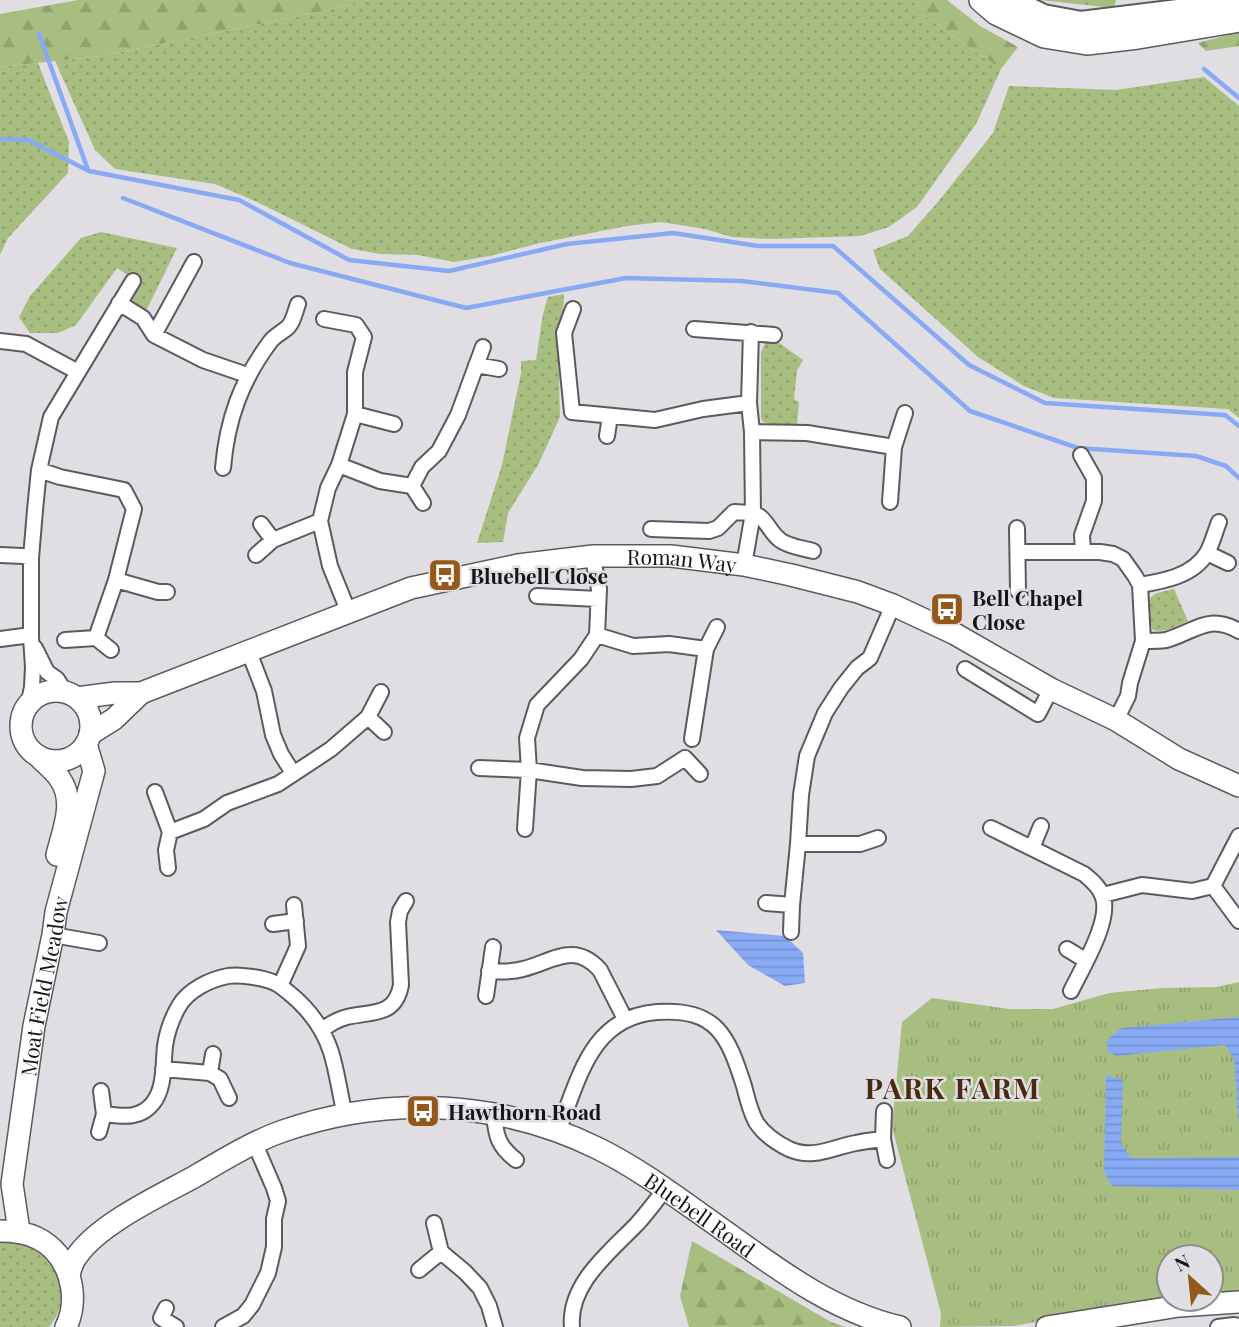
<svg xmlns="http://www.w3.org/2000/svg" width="1239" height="1327" font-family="'Playfair Display',serif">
<defs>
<pattern id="grass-dots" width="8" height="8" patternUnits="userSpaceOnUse" patternTransform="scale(1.75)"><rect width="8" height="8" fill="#a8be80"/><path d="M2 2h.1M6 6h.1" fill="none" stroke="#90a26e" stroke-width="1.8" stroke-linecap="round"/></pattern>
<pattern id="forest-firs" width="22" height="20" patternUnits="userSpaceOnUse" patternTransform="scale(1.75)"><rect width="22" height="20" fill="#a8be80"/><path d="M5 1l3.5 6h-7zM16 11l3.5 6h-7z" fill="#90a26e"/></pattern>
<pattern id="park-tufts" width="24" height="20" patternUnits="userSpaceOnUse" patternTransform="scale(1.75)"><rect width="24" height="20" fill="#a8be80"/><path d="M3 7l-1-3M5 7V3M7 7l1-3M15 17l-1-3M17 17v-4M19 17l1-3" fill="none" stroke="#90a26e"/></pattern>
<pattern id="water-rules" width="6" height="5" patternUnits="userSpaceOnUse" patternTransform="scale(1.75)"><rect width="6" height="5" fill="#88aaf4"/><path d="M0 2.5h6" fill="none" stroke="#7591d0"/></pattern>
</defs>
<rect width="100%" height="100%" fill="#e0dde3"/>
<path fill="url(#grass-dots)" d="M368 0H912L925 16 1001 69 976 124 917 207 889 227 860 236 771 239 732 237 705 229 661 222 627 226 540 243 490 256 454 262 418 255 380 254 352 249 257 202 215 184 115 169 95 150 55 61 101 56 319 12Z
M38 63 69 142 68 173 8 238 0 255V67Z
M1204 77 1239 106V418L1228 409 1054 398 1024 386 978 357 880 269 873 250 908 236 937 203 993 133 1009 86 1116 90Z
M101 232 177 248 145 313 131 304 129 297 135 280 117 268 76 325 58 333H30L19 317 30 296 81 238Z
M564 294 559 379 560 417 538 465 508 513 503 542 477 543 502 465 521 373V361L536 360 543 314 548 297Z
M766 342H778L803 360 797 371 794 399 799 402 797 426H777L763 422 761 418V352Z
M1174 589 1188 621C1177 626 1166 633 1153 630 1149 622 1148 606 1151 597L1157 593Z
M0 1240C10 1241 24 1241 33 1245 65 1258 70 1304 49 1327H0Z"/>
<path fill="url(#forest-firs)" d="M78 0H368L319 12 101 56 0 67V14Z
M912 0H947L980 26 1018 47 1001 69 925 16Z
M1040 0H1116L1114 8Z
M1239 32V46L1206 51 1198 43Z
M692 1241 831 1322 845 1327H689L680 1296Z"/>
<path fill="url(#park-tufts)" d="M1239 982V1294L1211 1297V1257H1169V1299L1013 1326 940 1327 941 1313 892 1127 902 1022 932 998 1009 1009H1053L1109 993 1162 988 1216 987Z"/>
<path fill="#a8be80" d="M1029 1118 1030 1138 981 1141 980 1121Z"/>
<path fill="url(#water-rules)" d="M716 930 785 936 803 953 805 983 785 986 748 965Z
M1239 1017V1126L1234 1059 1225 1045 1116 1056 1107 1050V1040L1121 1028Z
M1106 1075 1123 1080 1121 1143 1131 1158 1239 1157V1190L1112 1186 1104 1172Z"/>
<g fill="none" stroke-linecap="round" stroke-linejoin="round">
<path stroke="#88aaf4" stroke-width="4.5" d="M39 34 88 170
M1204 69 1239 98
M0 139 28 140 89 171 239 200 349 260 449 271 567 244 673 233 758 246H833L969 365 1045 403 1225 415 1239 426
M123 198 290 263 466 308 626 278 741 281 838 293 970 411 1078 448 1196 456 1226 466 1239 478"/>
<g stroke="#5d5a5f" stroke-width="18">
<path id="street" d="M119 303 143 318 154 335 203 360 247 375
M573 309 564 333 572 412 655 420 703 409 749 403
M324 319 356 325 364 337 355 372V414L339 465 328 488 320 521 330 566 349 613
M694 329 774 335
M154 335 194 262
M0 341 26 344 78 372
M476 365 499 369
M355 414 394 424
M752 432 807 433 894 447
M607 436 610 416
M1081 455 1094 478V501L1082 535 1083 552
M339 465 380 481 412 486 423 503
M223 468C227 420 241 381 270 342 274 336 281 333 287 328 293 323 295 312 298 304
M39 470 60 477 124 490 134 509 116 580 96 638
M412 486 422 467 439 451 458 415 483 347
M890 502 894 447 905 413
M261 524 273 540
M1017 528 1018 591
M651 529 709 531 718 528 734 512C740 513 746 512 752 513 766 516 769 532 780 540 789 547 803 548 813 551
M1018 552H1100L1113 554 1123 559 1135 576 1140 585 1143 641 1130 683 1128 696 1116 720
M1207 553 1228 563
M0 555 23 556 31 558
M256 555 273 540 320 521
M744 565 753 513 752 432 749 403 751 332
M116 580 158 592H167
M1140 585C1164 581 1193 576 1207 553 1212 544 1215 532 1219 522
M537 596 598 599
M597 635 633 646 669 644 706 649
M0 639 31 635
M65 640 96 638 111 650
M1143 641C1151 641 1159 641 1166 640 1195 632 1208 613 1239 631
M35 648 47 672 57 679 66 693
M249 652 264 691 273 735 281 754 293 773
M965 669 1038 714 1051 689
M28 706 32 687 33 667 31 637V558L35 510 39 470 51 417 133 281
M368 717 384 732
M692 739 706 649 717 627
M479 768 529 770 582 778 631 779 657 776 685 758 700 774
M155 792 170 832 166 850 168 868
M991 828 1084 874C1091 880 1099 886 1102 895 1113 918 1082 968 1071 991
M525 829 529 770 527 738 537 705 581 659 597 635 599 589 594 564 593 556
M170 832 204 819 227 803 278 784 331 749 368 717 381 692
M798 844H860L878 838
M1032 848 1041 826
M1213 886 1239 921
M1103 895 1142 885 1192 891 1213 886 1239 836
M766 903 792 905 791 932
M792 905 798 844 801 795 807 756 825 713 841 688 857 668 870 658 893 605
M273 924 296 921
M53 935 99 943
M1067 949 1085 960
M489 971C501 972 512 972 523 969 552 962 574 941 600 970L625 1019
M280 986 298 946 294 905
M486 996 493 947
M322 1030C330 1024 338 1019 347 1017 372 1011 395 1017 401 985L398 922 400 911 406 901
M163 1069 210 1073 220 1079 229 1098
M210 1073 213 1054
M884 1111 883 1139 887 1160
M104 1114C121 1116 140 1120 153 1103 165 1088 163 1064 165 1046 167 1032 172 1018 179 1006 188 990 211 979 228 976 240 974 264 978 275 983 280 985 284 989 288 992 308 1008 323 1027 331 1052 337 1071 340 1095 345 1115
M494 1115C496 1136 498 1146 516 1160
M558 1131C579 1080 590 1017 657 1012 717 1008 728 1036 744 1086 747 1098 750 1111 756 1122 763 1133 777 1143 789 1149 813 1160 833 1147 856 1143 865 1141 874 1140 883 1139
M99 1132 104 1114 101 1091
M434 1223 441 1252 465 1272 480 1288 489 1306 495 1327
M419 1270 441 1252
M166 1308 161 1318 176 1327
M223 1327 243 1316 252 1305 268 1273 274 1247V1219L278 1201 274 1188 255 1144
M572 1327C568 1284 610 1252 637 1224 647 1213 656 1201 665 1189
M1218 1327 1234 1325 1239 1326"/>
</g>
<g stroke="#5d5a5f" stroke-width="24">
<g id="secondary">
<circle cx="56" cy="726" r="35"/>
<path id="s1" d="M77 698 115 693H141L411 588 518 565 593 556H671L744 565 791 575 858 592 893 605 955 634 1051 689 1116 720 1179 759 1239 786"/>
<path d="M90 734 114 719 141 693"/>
<path d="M41 759C47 765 56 772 60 779 76 802 63 830 57 855"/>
<path d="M0 1231C13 1231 25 1232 37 1238 69 1253 81 1296 66 1327"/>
<path id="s2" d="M19 1231 12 1184 34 1026 53 935 56 912 94 771 86 744"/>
<path id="s3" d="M69 1275C71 1268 72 1262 77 1256 99 1224 159 1196 194 1177 221 1161 254 1141 283 1131 386 1095 499 1100 597 1148 638 1168 675 1196 712 1222 771 1264 828 1310 900 1327"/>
<path d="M1047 1327 1179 1306 1239 1302"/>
</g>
</g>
<g stroke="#5d5a5f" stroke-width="26">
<path id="primary" d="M981 0 996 13 1044 36 1087 43 1138 37 1239 20"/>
</g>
<g stroke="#5d5a5f" stroke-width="30">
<path id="highway" d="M1005 0 1043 18 1081 25 1186 12 1239 1"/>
</g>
<use href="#street" stroke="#fff" stroke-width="14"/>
<use href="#secondary" stroke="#fff" stroke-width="21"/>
<use href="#primary" stroke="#fff" stroke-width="23"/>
<use href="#highway" stroke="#fff" stroke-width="26"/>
</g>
<defs>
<g id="bus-square" transform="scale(1.75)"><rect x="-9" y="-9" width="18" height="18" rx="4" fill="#95581c" stroke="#e0dde3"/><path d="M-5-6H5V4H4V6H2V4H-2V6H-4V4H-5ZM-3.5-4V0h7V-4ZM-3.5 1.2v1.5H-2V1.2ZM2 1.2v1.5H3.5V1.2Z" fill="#fff"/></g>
</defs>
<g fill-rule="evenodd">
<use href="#bus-square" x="445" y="575"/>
<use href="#bus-square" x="947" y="609"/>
<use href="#bus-square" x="423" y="1111"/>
</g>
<g text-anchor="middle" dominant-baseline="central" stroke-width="5" stroke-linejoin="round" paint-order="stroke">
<g font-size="21" fill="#161517" stroke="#e0dde3">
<text stroke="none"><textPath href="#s1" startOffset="628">Roman Way</textPath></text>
<text stroke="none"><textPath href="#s2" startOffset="248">Moat Field Meadow</textPath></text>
<text stroke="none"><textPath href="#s3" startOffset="709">Bluebell Road</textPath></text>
</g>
<g font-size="21" font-weight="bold" fill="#161517" stroke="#e0dde3" text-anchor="start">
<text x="470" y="575">Bluebell Close</text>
<text x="972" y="597">Bell Chapel<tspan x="972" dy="24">Close</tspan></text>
<text x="448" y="1111">Hawthorn Road</text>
</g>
<g font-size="28" font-weight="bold" letter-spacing="2" fill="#492b0f" stroke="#e0dde3">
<text x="953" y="1087">PARK FARM</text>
</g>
</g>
<g transform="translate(1190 1278) rotate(333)"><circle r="33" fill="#e0dde3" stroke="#8f8d91" stroke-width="2"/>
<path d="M0-5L12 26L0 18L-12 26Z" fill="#95581c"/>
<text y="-10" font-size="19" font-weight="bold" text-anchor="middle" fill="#161517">N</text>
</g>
</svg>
